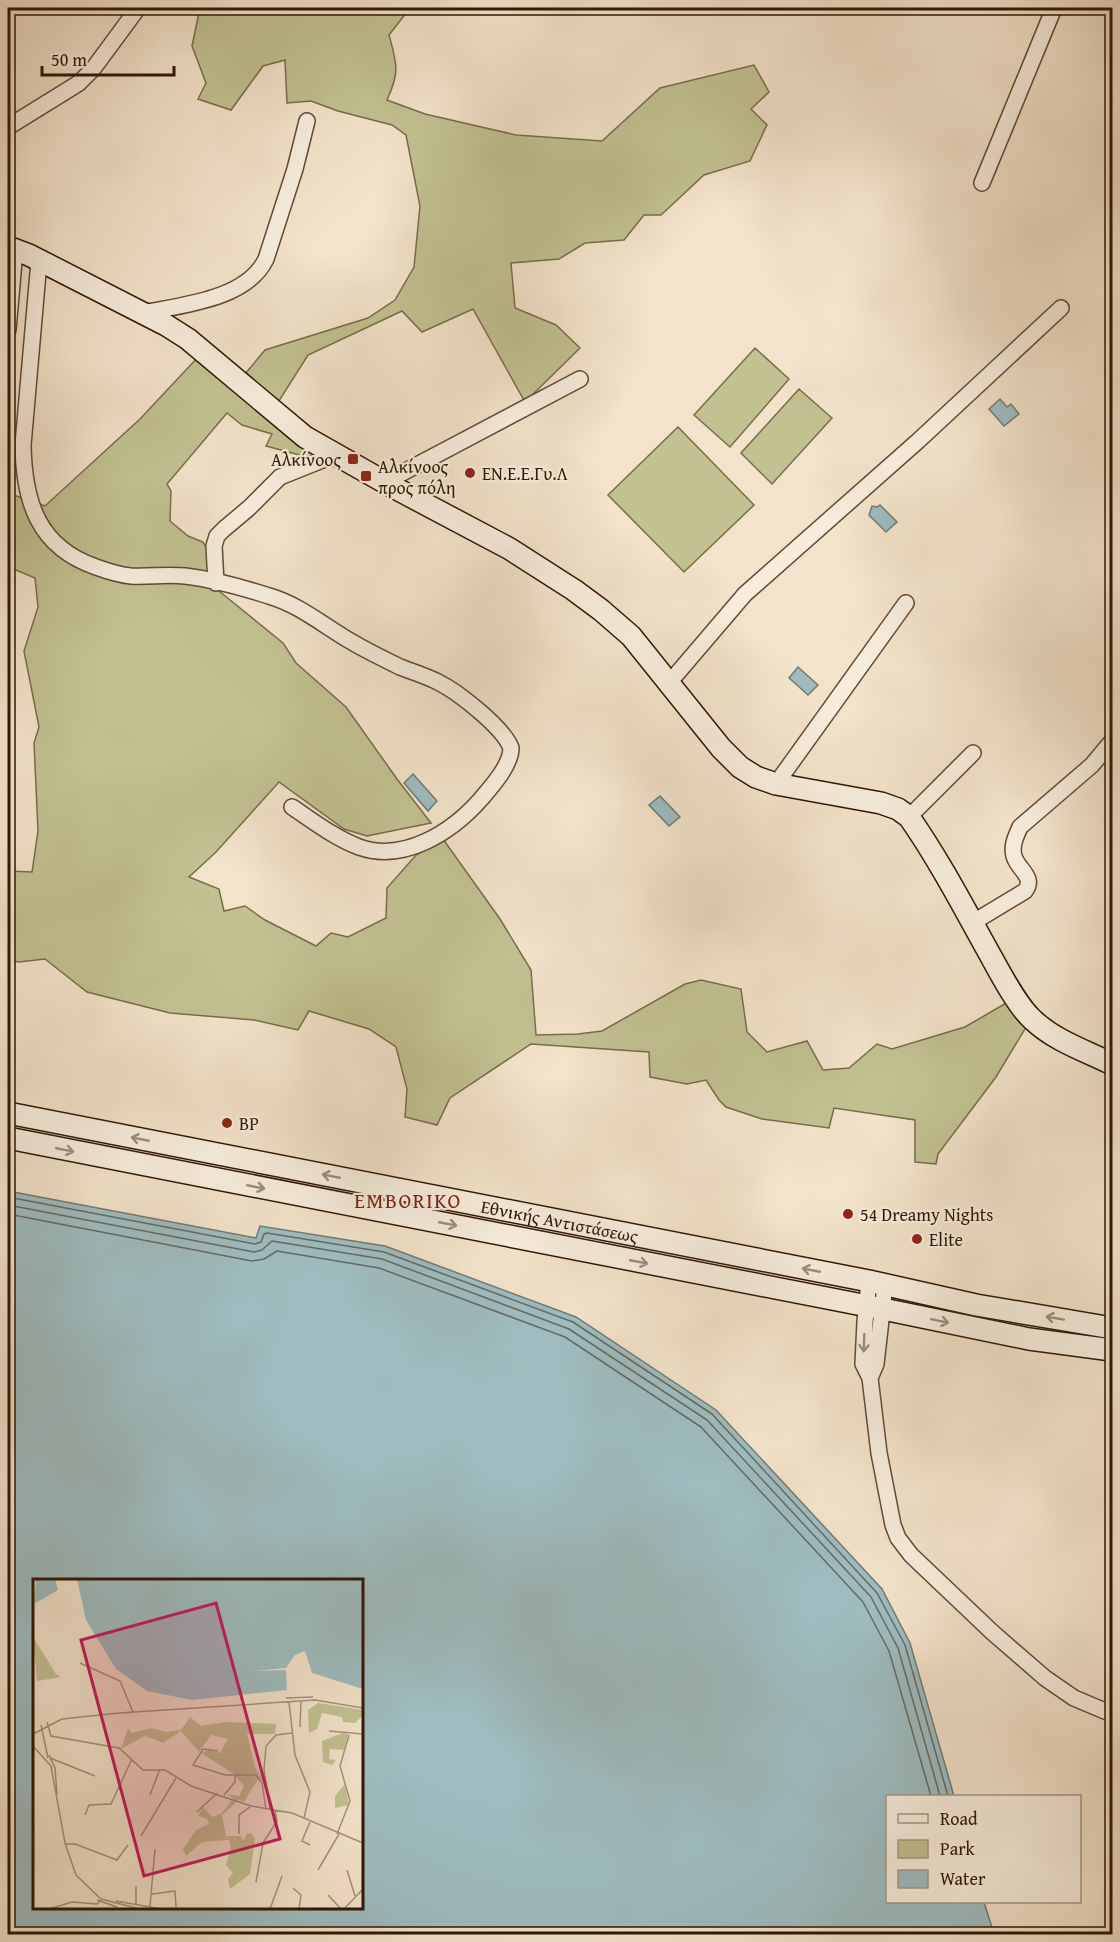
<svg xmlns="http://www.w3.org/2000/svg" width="1120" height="1942" font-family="'Gentium Book Plus',serif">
<rect width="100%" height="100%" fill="#f3e3cb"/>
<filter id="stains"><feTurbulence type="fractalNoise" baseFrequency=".00333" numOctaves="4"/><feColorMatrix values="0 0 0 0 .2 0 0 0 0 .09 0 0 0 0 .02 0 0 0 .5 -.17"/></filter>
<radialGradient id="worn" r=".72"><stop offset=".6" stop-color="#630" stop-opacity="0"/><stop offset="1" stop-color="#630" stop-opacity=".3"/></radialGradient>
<path fill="#c2c192" stroke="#786c4a" stroke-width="1.5" d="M200 8H410L389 35C397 64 400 72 387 100L425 114 516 135 602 141 660 88 754 65 769 92 751 109 767 125 750 161 704 175 661 215H644L624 240 585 243 559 259 511 263 515 308 556 325 580 348 525 402 473 309 422 332 402 311 308 355 270 415 322 455 310 461 303 456 266 446 272 434 242 425 227 413 167 484 171 491 170 521 188 536 203 542 221 570 219 591 283 643 296 663 346 707 397 779 431 823 367 836 344 829 279 782 216 852 189 877 219 889 224 911 245 906 265 920 316 946 331 933 348 937 386 918 387 888 416 855 443 839 500 919 531 970 536 1035 578 1034 602 1031 685 984 701 980 741 989 747 1032 767 1052 807 1041 823 1070 849 1068 877 1044 892 1049 965 1027 1008 1002 1031 1019 996 1077 938 1154 936 1164 915 1162V1120L834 1108 829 1128 762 1119 726 1107 719 1100 706 1080 687 1084 650 1077 649 1052 531 1044 450 1098 437 1125 405 1117 407 1089 396 1047 369 1029 309 1011 298 1030 254 1020 170 1013 87 992 45 959 19 962 8 960V871L32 872 38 831 34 743 39 727 24 651 38 607 35 578 11 568 8 530V493L45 506 140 419 199 356 235 386 265 350 368 318 395 300 414 267 420 206 406 135 392 125 338 111 311 101 287 103 285 60 263 66 231 110 198 99 206 83 192 46Z
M755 348 789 379 730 447 694 415Z
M799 389 832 418 772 484 741 453Z
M678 427 754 505 684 572 608 495Z"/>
<path fill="#9ebcc0" stroke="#727a74" stroke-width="1.5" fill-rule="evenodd" d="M1000 399 1007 407 1011 404 1019 414 1004 426 989 409Z
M880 505 897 522 886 532 869 515 872 506 877 507Z
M798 667 818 685 808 695 789 678Z
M413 774 437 801 428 811 404 783Z
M660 796 680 817 669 826 649 805Z
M8 1191 256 1238 260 1226 385 1246 576 1317 716 1410 882 1589 910 1643 954 1796H888V1902H984L994 1934H8ZM362 1580V1908H34V1580Z"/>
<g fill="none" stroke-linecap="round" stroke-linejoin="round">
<path stroke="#666a62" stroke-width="1.5" d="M8 1197 255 1244 261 1242 264 1234 267 1233 384 1252 573 1322 712 1414 877 1593 905 1645 948 1796
M8 1205 254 1252 262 1250 272 1241 382 1259 569 1329 707 1420 871 1597 898 1648 940 1796
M8 1214 252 1261 264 1259 277 1251 379 1268 565 1337 701 1427 863 1602 889 1651 931 1796"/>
<g stroke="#604a35" stroke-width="18">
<path id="street" d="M8 127 79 83 93 69 138 8
M982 183 1054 8
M39 261 23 445C24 502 38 547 96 567 107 571 119 575 131 576 149 577 167 574 185 576 210 579 244 588 269 596 300 605 324 626 352 642 367 651 384 659 400 667 413 672 426 676 438 682 458 692 503 727 511 748 511 765 492 786 481 799 452 832 404 863 359 847 335 838 313 821 292 807
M143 313C183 305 247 299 266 259L295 169 307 121
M8 330 15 250
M385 482 580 379
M216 583 214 546 217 536 224 529 249 508 280 477 335 455
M669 683 745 594 918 441 1061 308
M776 784 906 603
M909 817 973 753
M972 923 1025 891C1036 877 1017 869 1014 856 1011 846 1016 836 1020 827L1092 765 1112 741
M869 1281 865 1322 863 1364 870 1378 879 1453 893 1525 898 1538 911 1555 992 1632 1045 1678 1074 1698 1112 1714
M870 1378 876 1364 885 1285"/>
</g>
<g stroke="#2f1703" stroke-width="24">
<g id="secondary">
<path d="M8 247 29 255 166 325 188 339 305 437 395 488 510 549 574 590 601 610 631 636 721 748 740 767 756 777 776 784 881 803 898 809 909 817C939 860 963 906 988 951 999 971 1017 1006 1033 1020 1055 1041 1086 1051 1112 1064"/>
<path id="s1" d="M8 1113 869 1281 976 1305 1112 1328"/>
<path d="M8 1138 883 1309 1029 1339 1112 1350"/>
</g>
</g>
<use href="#street" stroke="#f7eddd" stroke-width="15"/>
<use href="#secondary" stroke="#f7eddd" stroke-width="21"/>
</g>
<defs><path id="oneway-shaft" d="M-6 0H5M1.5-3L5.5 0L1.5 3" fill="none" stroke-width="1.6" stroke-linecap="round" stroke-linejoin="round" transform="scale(1.5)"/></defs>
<g stroke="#9d8d7b">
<use href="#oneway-shaft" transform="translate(140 1139) rotate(-169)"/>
<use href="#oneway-shaft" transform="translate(65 1150) rotate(11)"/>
<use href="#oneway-shaft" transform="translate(331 1176) rotate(-169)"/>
<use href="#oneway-shaft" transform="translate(256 1187) rotate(11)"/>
<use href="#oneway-shaft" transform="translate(448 1224) rotate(11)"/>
<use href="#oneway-shaft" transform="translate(639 1262) rotate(11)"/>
<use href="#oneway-shaft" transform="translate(811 1270) rotate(-169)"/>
<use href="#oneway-shaft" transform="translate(1055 1318) rotate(-170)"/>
<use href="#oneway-shaft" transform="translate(940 1321) rotate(12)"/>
<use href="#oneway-shaft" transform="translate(864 1343) rotate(92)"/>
</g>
<g fill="#8f2418" stroke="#f7eddd" stroke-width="2">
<rect x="347" y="453" width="12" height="12" rx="3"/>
<circle cx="470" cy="473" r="6"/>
<rect x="360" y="470" width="12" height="12" rx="3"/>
<circle cx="227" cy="1123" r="6"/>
<circle cx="848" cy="1214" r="6"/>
<circle cx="917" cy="1239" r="6"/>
</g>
<g text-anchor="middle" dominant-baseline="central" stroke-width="4.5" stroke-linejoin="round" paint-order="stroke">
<g font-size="18" fill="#2f1703" stroke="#f7eddd" text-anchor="start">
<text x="341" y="459" text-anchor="end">Αλκίνοος</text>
<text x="378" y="466">Αλκίνοος<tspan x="378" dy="21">προς πόλη</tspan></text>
<text x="482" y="473">ΕΝ.Ε.Ε.Γυ.Λ</text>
<text x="239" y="1123">BP</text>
<text x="860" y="1214">54 Dreamy Nights</text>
<text x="929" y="1239">Elite</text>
</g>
<g font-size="18" fill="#2f1703" stroke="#f7eddd">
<text stroke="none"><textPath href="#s1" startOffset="562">Εθνικής Αντιστάσεως</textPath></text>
</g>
<g font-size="21" letter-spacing="1.5" fill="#7a1f14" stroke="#f7eddd">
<text x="408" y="1200">EMBORIKO</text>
</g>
</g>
<g transform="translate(33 1579)">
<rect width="330" height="330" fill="#f3e3cb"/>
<path d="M0 58 23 95 28 98 4 102ZM285 124 330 131V136L322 144 310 143 309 138 289 134 284 150 276 154 275 131ZM157 138 168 147 193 143 243 145 242 155H214L222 188 230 201 225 200 211 223 206 221 189 236 193 257H208L210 262 215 254 219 255 222 261 217 295 197 310 195 300 200 294 193 286 198 269 196 261 169 263 153 277 150 270 163 251 176 245 174 240 165 237 170 228 179 238 188 235 200 219 193 215 206 217 211 207 201 195 168 174 175 171 187 174 195 160 178 156 166 173 148 152 130 164 112 157 88 170 95 149 99 154 118 149 134 153 148 151ZM310 154 315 155 311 171 297 170 296 180 303 181 299 186 290 183 289 162ZM312 205 316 226 302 229V217Z" fill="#c2c192"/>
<path d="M3 0H22L25 11 1 25ZM44 0H330V110L279 94 272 72 262 76 253 89 221 92 253 91 254 111 159 121 114 112 83 90 53 41Z" fill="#9ebcc0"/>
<path fill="none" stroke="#a5917b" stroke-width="1.5" d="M47 84 87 102 100 133M253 119 280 118M256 123 262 176 277 213 271 239M14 143 18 157 86 169 110 191H132L158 207 218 227 259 234 330 264M8 146 15 179M267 148 268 122M296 152 330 155M0 155 29 140 86 134 282 121 330 129M0 167 18 187 32 264 43 296 68 320 107 330M185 172 170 170 160 186 192 196H223L229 204 233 230M16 176 22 189 24 215M17 179 62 197M117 216 127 190M191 216 202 203V196M237 230 231 190 233 167 243 156 260 154M164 233 184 214M52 236 56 226 78 225 99 180M277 243 269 262 277 266M206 255V236L217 228M304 255 317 222 307 187 316 156M108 257 143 199M32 265H42L84 281 95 266M285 291 306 255M314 291 322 317M223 303 230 264 244 242 242 231M103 307V327M260 309 268 316 266 330M119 315 142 312 143 328M295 316 308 330M64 321 84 328M83 322 128 330M117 327 122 270M16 330 39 323 64 325 68 321M237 330 249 297M311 330 330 310"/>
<path fill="#c2185b" fill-opacity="0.15" stroke="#c2185b" stroke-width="3" d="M183 24 247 260 111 297 48 61Z"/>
<rect width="330" height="330" fill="none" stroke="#2f1703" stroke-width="3"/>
</g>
<rect width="1120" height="1942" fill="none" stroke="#f3e3cb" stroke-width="30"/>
<rect x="9" y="9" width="1102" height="1924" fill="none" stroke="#2f1703" stroke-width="3"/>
<rect x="15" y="15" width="1090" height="1912" fill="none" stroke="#2f1703" stroke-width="1.5"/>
<rect x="886" y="1795" width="195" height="108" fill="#f7eddd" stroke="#a79786" stroke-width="1.5"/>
<rect x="898" y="1814" width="30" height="9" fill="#f7eddd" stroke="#a79786" stroke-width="1.5"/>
<text x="940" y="1825" font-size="18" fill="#2f1703">Road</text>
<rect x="898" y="1840" width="30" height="18" fill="#c2c192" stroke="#a79786" stroke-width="1.5"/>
<text x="940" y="1855" font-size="18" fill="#2f1703">Park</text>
<rect x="898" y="1870" width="30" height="18" fill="#9ebcc0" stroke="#a79786" stroke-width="1.5"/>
<text x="940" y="1885" font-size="18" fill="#2f1703">Water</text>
<path d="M42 66v9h132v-9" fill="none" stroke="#2f1703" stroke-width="3"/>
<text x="51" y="66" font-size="18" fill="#2f1703" stroke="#f7eddd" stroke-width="4.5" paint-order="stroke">50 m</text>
<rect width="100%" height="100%" filter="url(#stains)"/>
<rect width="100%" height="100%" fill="url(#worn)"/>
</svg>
